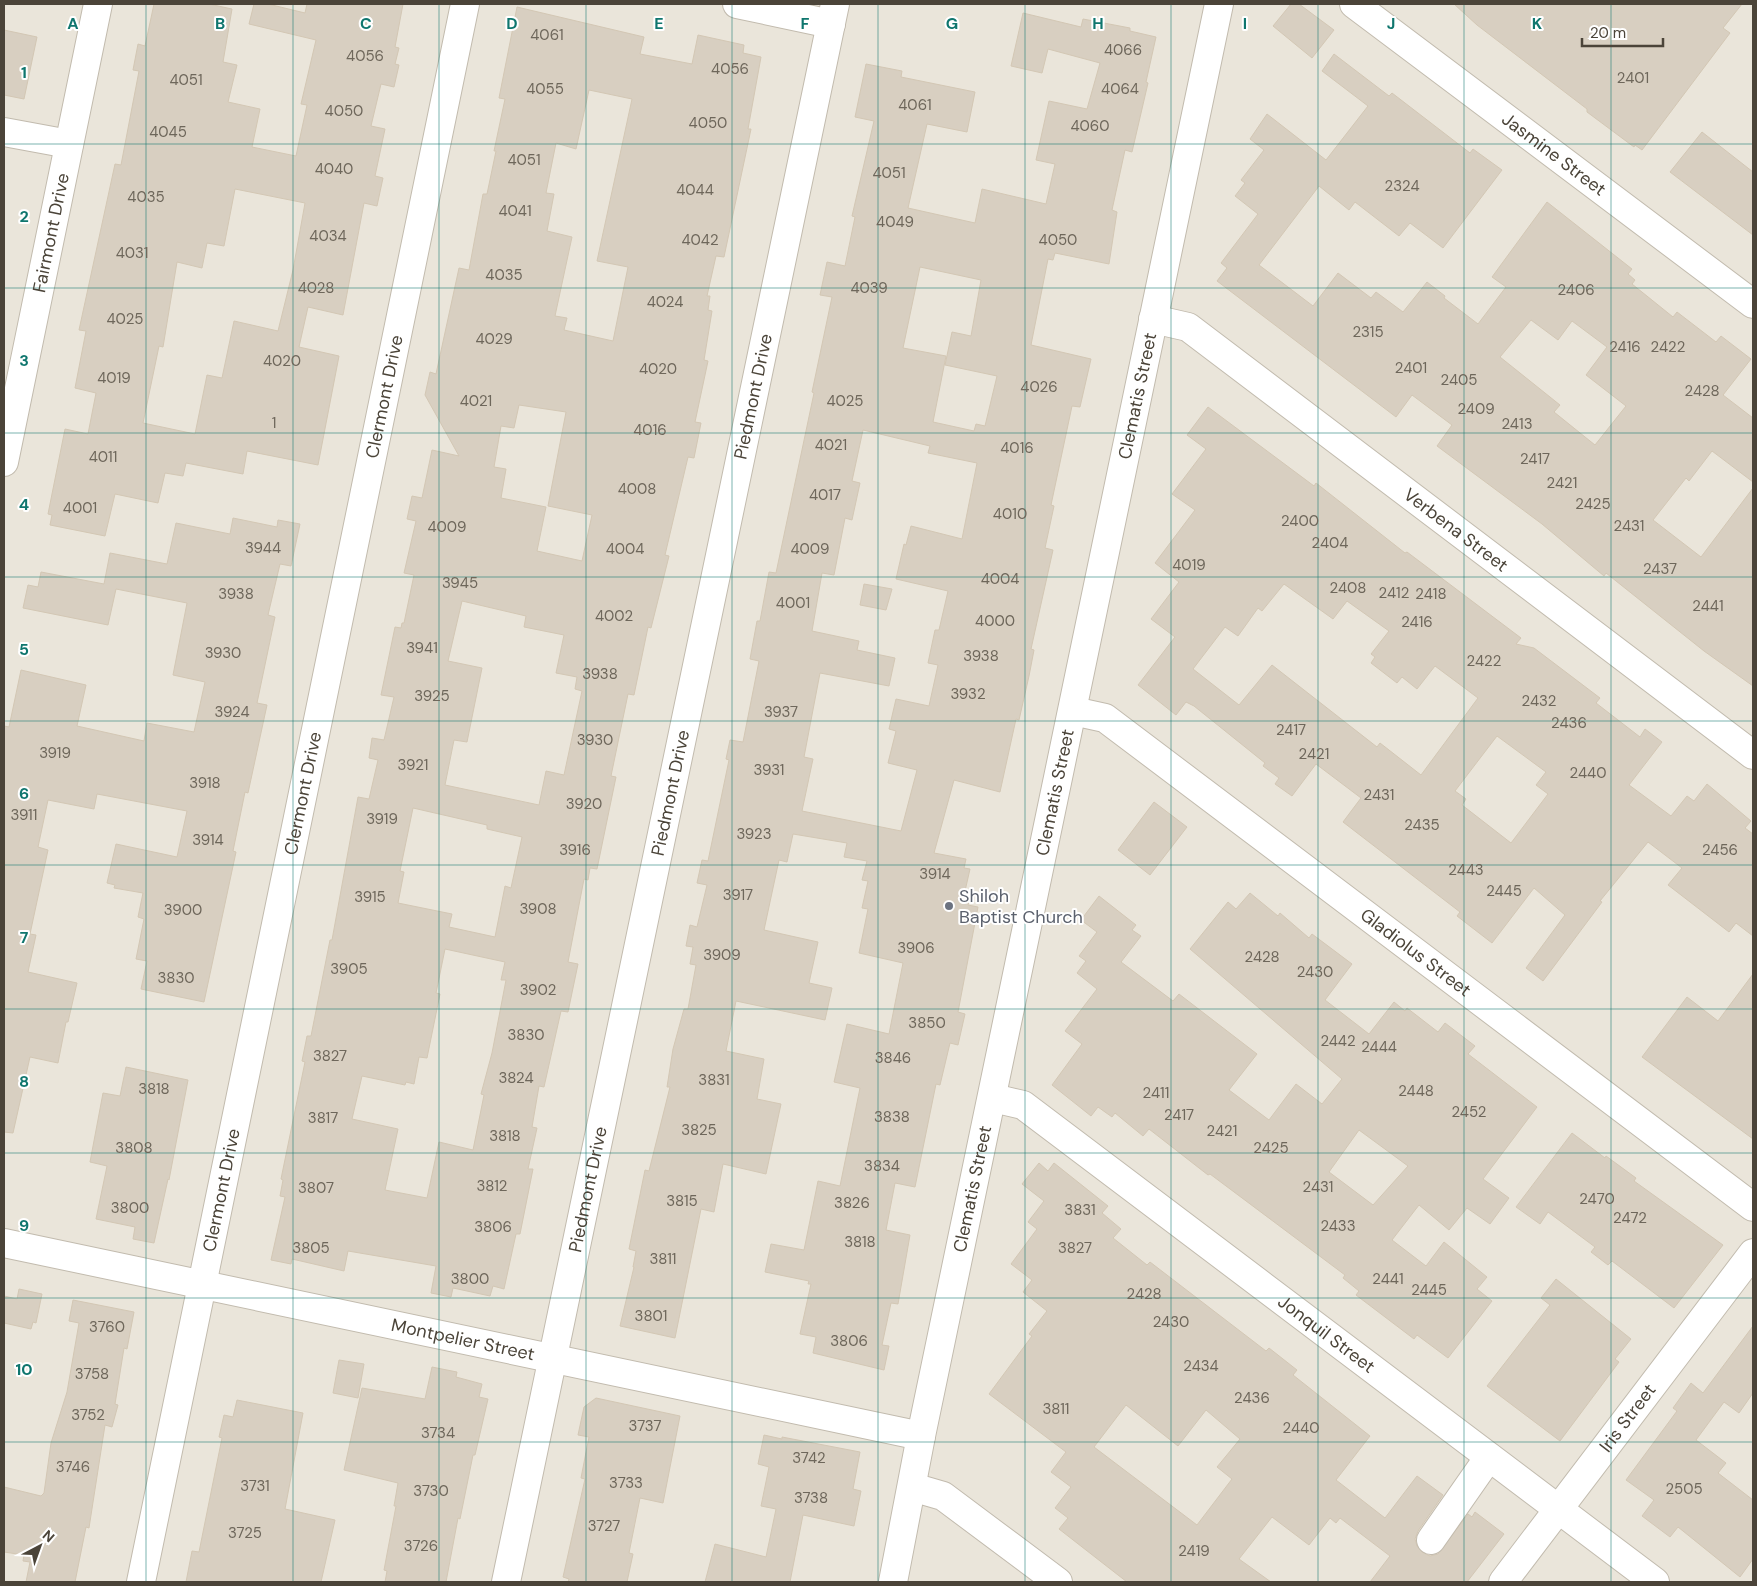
<svg xmlns="http://www.w3.org/2000/svg" width="1757" height="1586" font-family="'DM Sans',sans-serif">
<rect width="100%" height="100%" fill="#f6f3ec"/>
<path fill="#eae5da" d="M4 4H1753V1582H4Z"/>
<path fill="#d8cfc1" stroke="#d3c7b4" fill-rule="evenodd" d="M154 4H209L232 9 223 62 237 65 228 102 260 109 252 147 296 156 307 105 301 104 316 40 249 24 254 4H268L305 13 307 4H403L395 47 399 48 395 64 399 65 394 87 381 84 371 126 385 129 375 176 383 178 377 206 364 203 343 315 308 307 299 347 339 356 318 465 247 451 243 474 186 463 183 476 165 473 158 503 115 494 105 536 50 525 52 515 48 514 65 429 88 434 96 393 75 388 86 331 79 330 115 164 121 165 139 71 133 70 138 44 145 46ZM235 189 305 203 293 270 278 331 234 321 222 378 207 375 195 434 143 423 159 346 163 347 177 262 202 268 207 243 224 246Z
M1291 4H1299L1334 30 1312 58 1273 26Z
M1454 4H1742L1723 28 1730 33 1642 150 1635 145 1634 147 1587 112V109L1477 25Z
M517 7 644 37 640 54 692 64 698 35 744 45 743 53 761 57 748 129H751L724 257 716 256 707 296H710L708 310 712 311 704 360 708 361 695 422 701 423 694 458 688 457 665 555 669 556 651 628 648 627 634 695 628 694 611 776 616 777 597 869 590 868 588 880 584 879 568 962 578 964 568 1012 561 1011 544 1087 539 1086 532 1127 537 1128 528 1169H533L520 1234H516L504 1289 493 1286 490 1296 453 1288 451 1297 431 1293 436 1266 348 1251 344 1271 292 1259 291 1264 271 1260 285 1197 280 1196 283 1180 281 1179 305 1062 302 1061 307 1036H311L330 940H332L358 797 369 799 378 760 369 758 372 738 384 740 394 697 381 695 395 627 401 628 402 623H404L414 575 404 573 416 521 407 519 412 496 422 498 432 450 459 456 425 395 430 372 436 374 459 268 469 270 483 194H487L496 151H494L505 99 499 98ZM589 90 632 99 597 261 628 267 613 341 564 330 567 318 555 316 572 237 547 231 554 194 546 193 556 143 576 149ZM519 405 566 412 548 506 592 515 582 561 537 551 546 507 501 498 506 469 494 467 501 426 514 428ZM462 601 526 616 524 627 564 635 556 673 577 677 575 689 582 691 564 775 546 771 539 805 445 785 454 740 467 742 482 668 448 661ZM413 808 487 825V829L522 837 511 888 505 886 495 937 449 927 452 914 398 903 404 872 400 871ZM445 949 505 962 501 980H506L492 1053 481 1094 484 1095 473 1150 439 1142 427 1198 385 1190 398 1129 352 1119 362 1076 405 1085 406 1082 414 1084 419 1057 427 1058 440 994 436 993Z
M1023 13 1081 27 1083 19 1130 28V31L1156 37 1146 82 1148 83 1132 152 1125 150 1112 210 1117 212 1109 264 1055 253 1053 260 1048 259 1031 345 1091 359 1080 407 1072 406 1051 505 1054 506 1045 548 1053 550 1031 649 1034 650 1029 676 1019 720 1016 719 1000 792 954 780 934 853 966 859 964 868 970 869 963 900 969 901 968 905 978 907 958 1012 965 1014 958 1045 950 1043 940 1085 936 1084 915 1187 895 1183 886 1230 910 1235 898 1304 891 1303 882 1345 889 1346 884 1370 813 1353 816 1337 800 1334 811 1284H808L809 1281 765 1272 771 1244 804 1250 818 1181 840 1186 860 1088 834 1082 847 1024 889 1034 903 963 859 953 868 909 862 908 868 881 862 880 867 861 844 857 847 843 793 834 787 862 779 860 764 930 818 942 809 983 832 988 825 1020 736 1001 726 1051 764 1059 757 1099 781 1104 766 1174 723 1164 714 1212 701 1209 675 1338 620 1326 634 1267H633L636 1251 629 1249 645 1170 649 1171 670 1087H667L673 1049 684 1009H688L696 965 690 964 693 947 686 946 690 925 697 927 707 885 697 883 702 860 708 861 729 760 726 759 730 740 743 742 759 661 750 659 757 621H760L769 572 776 573 814 393 812 392 832 297 820 295 827 262 845 266 855 217 852 216 874 121 855 117 866 64 902 71 901 77 975 92 967 132 927 124 908 208 975 223 982 189 1046 204 1055 164 1036 160 1049 101 1087 109 1100 63 1048 49 1042 73 1011 66ZM920 267 981 280 971 336 952 332 945 365 997 376 985 426 976 424 974 431 933 422 946 356 903 348ZM863 430 930 446 928 453 977 463 962 539 911 526 906 545 904 544 896 579 948 591 939 630H935L928 663 938 665 929 706 896 699 889 729 896 731 888 763 917 770 901 831 802 811 813 759 804 757 820 673 889 686 895 658 857 650 859 641 812 631 822 573 834 575 845 518 852 520 860 483 852 481Z
M4 30 37 37 24 99 4 95Z
M1334 54 1389 96 1392 93 1470 153 1473 149 1502 170 1443 248 1410 223 1399 236 1355 202 1349 210 1319 186 1259 265 1313 306 1338 273 1371 298 1376 292 1403 312 1427 282 1445 296 1444 298 1478 324 1506 287 1492 277 1547 202 1632 269 1628 274 1635 280 1632 284 1673 317 1677 312 1716 342 1721 336 1751 359 1723 395 1753 418V482L1712 451 1689 481 1686 478 1653 520 1701 557 1753 488V686L1704 651 1606 573 1604 576 1542 524 1437 446 1452 425 1412 395 1396 417 1217 281 1227 268 1221 263 1258 214 1235 196 1245 183 1241 180 1264 150 1250 139 1267 114 1326 160 1368 106 1322 71ZM1531 320 1558 340 1572 321 1607 347 1586 375 1626 406 1595 445 1554 412 1560 405 1500 357Z
M1702 132 1753 172V235L1670 172Z
M1208 407 1314 486 1316 483 1405 553 1407 552 1521 638 1516 644 1534 648 1600 698 1596 703 1640 737 1645 729 1662 742 1629 785 1671 816 1687 796 1694 801 1707 784 1751 821 1745 828 1753 834V936L1736 923 1729 932 1668 885 1682 868 1648 842 1600 901 1602 902 1543 981 1526 968 1565 915 1534 888 1492 943 1457 916 1460 912 1343 822 1361 798 1316 764 1292 796 1275 784 1279 778 1263 766 1265 763 1194 706 1186 702 1176 715 1138 685 1175 637 1151 619 1179 582 1155 563 1195 510 1172 494 1206 449 1187 435ZM1284 584 1333 619 1347 601 1389 631 1371 654 1375 657 1371 663 1397 683 1402 677 1417 689 1435 666 1478 698 1421 775 1380 743 1377 747 1272 665 1239 705 1193 669 1225 627 1238 636 1258 608 1262 611ZM1497 736 1546 772 1536 785 1548 794 1511 843 1462 805 1466 799 1455 791Z
M233 518 277 527 278 520 300 524 291 566 280 564 268 615 275 617 257 703 267 705 248 793 245 792 233 851 236 852 204 1002 141 989 147 961 136 959 144 919 138 917 143 893 114 888 115 885 107 883 116 844 177 857 187 811 97 794 94 809 48 800 38 847 48 850 30 934 36 935 28 972 77 983 68 1022H66L58 1063 30 1057 13 1133 4 1132V726L9 727 21 670 86 685 77 726 144 741 147 723 194 732 205 682 173 675 187 603 116 589 108 625 23 608 28 585 38 587 41 572 104 584 110 553 167 564 176 523 230 534Z
M864 584 892 589 886 610 860 605Z
M1154 802 1187 827 1150 875 1118 850Z
M1250 893 1278 916 1280 913 1309 938 1312 934 1352 964 1325 1000 1369 1034 1394 1002 1405 1011 1407 1008 1438 1032 1445 1023 1475 1046 1468 1054 1537 1107 1483 1179 1509 1198 1490 1224 1467 1208 1449 1230 1419 1205 1392 1240 1426 1266 1444 1242 1487 1277 1477 1289 1492 1301 1448 1358 1417 1335 1414 1339 1356 1295 1359 1291 1343 1278 1345 1275 1210 1174 1208 1175 1149 1129 1143 1136 1115 1113 1112 1117 1098 1107 1091 1116 1052 1085 1082 1044 1065 1031 1097 989 1077 973 1086 961 1079 956 1097 932 1081 920 1099 896 1136 925 1132 930 1141 936 1121 962 1173 1001 1179 994 1257 1054 1229 1090 1269 1120 1296 1084 1322 1104 1342 1079 1190 949 1228 902 1236 909ZM1359 1130 1408 1166 1373 1205 1329 1172Z
M1753 974V1139L1642 1057 1687 997 1718 1021Z
M126 1067 188 1080 169 1180 168 1179 154 1243 133 1239 135 1227 96 1219 107 1166 90 1162 103 1093 120 1096Z
M1572 1133 1605 1158 1606 1156 1636 1178 1634 1181 1723 1245 1674 1308 1612 1261 1608 1265 1591 1252 1595 1247 1548 1212 1540 1224 1516 1207Z
M1039 1163 1048 1171 1054 1163 1108 1206 1102 1213 1121 1229 1113 1238 1147 1265 1150 1262 1266 1351 1269 1348 1297 1370 1293 1375 1370 1436 1336 1480 1385 1518 1417 1476 1443 1495 1418 1531 1415 1539 1417 1546 1422 1552 1430 1556 1438 1554 1468 1514 1472 1517 1475 1512 1504 1534 1467 1582H1370L1390 1556 1340 1518 1336 1523 1330 1518 1309 1545 1272 1517 1239 1559 1271 1582H1127L1059 1529 1068 1518 1055 1508 1071 1487 1051 1472 1066 1452 989 1394 1032 1336 1029 1334 1047 1311 1023 1292 1032 1280 1011 1264 1037 1229 1028 1222 1044 1201 1022 1184ZM1126 1405 1178 1446 1206 1410 1240 1439 1217 1467 1232 1479 1197 1525 1094 1447Z
M1556 1279 1631 1339 1615 1359 1619 1362 1560 1441 1487 1386 1550 1305 1541 1298Z
M19 1289 42 1294 36 1323 33 1322 31 1329 4 1323V1296L17 1299Z
M73 1300 134 1312 127 1349 124 1348 115 1404 118 1405 112 1427 105 1425 89 1528 86 1527 75 1582H26L30 1562 23 1561 24 1555 4 1552V1487L41 1496 44 1493 51 1443 67 1392 79 1323 69 1321Z
M1753 1326V1393L1739 1413 1724 1402 1696 1440 1726 1463 1718 1473 1753 1500V1559L1740 1577 1678 1527 1670 1537 1642 1516 1654 1500 1626 1480 1677 1411 1673 1408 1691 1383 1703 1393Z
M339 1360 364 1364 358 1398 333 1393Z
M432 1367 457 1372 456 1377 482 1384 479 1397 488 1399 475 1455H473L460 1519 458 1518 446 1582H385L387 1571 384 1570 396 1506H394L398 1483 344 1470 362 1388 425 1399Z
M596 1398 680 1416 663 1503 640 1498 629 1553 633 1554 627 1582H568L569 1579 563 1577 585 1479 581 1478 589 1437 578 1435 584 1407Z
M237 1400 303 1413 285 1509 335 1520 321 1582H186L192 1551 199 1552 222 1438 219 1437 224 1415 233 1417Z
M764 1435 782 1439V1437L860 1452 853 1489 861 1491 854 1526 803 1515 790 1582H705L715 1544 766 1557 776 1509 761 1506 769 1467 758 1464Z"/>
<g fill="none" stroke-linecap="round" stroke-linejoin="round">
<g stroke="#c2bbae" stroke-width="30">
<g id="minor">
<path d="M737 4 831 24"/>
<path id="s1" d="M1354 4 1753 304"/>
<path d="M4 132 69 144"/>
<path id="s2" d="M1153 319 1188 327 1753 755"/>
<path id="s3" d="M4 462 98 4"/>
<path id="s4" d="M1073 711 1105 718 1753 1207"/>
<path id="s5" d="M993 1098 1023 1105 1655 1582"/>
<path id="s6" d="M4 1243 921 1436"/>
<path d="M912 1487 943 1496 1058 1582"/>
<path d="M1431 1540 1489 1457"/>
<path id="s7" d="M141 1582 465 4"/>
<path id="s8" d="M506 1582 835 4"/>
<path id="s9" d="M893 1582 921 1436 1219 4"/>
<path id="s10" d="M1503 1582 1753 1253"/>
</g>
</g>
<use href="#minor" stroke="#fff" stroke-width="28"/>
</g>
<path fill="none" stroke="#0f766e" stroke-width="1" stroke-opacity="0.55" d="M146 4V1582M293 4V1582M439 4V1582M586 4V1582M732 4V1582M878 4V1582M1025 4V1582M1171 4V1582M1318 4V1582M1464 4V1582M1611 4V1582M4 144H1753M4 288H1753M4 433H1753M4 577H1753M4 721H1753M4 865H1753M4 1009H1753M4 1153H1753M4 1298H1753M4 1442H1753"/>
<circle fill="#6b7280" stroke="#fff" stroke-width="2" cx="949" cy="906" r="5"/>
<g text-anchor="middle" dominant-baseline="central" stroke-width="4" stroke-linejoin="round" paint-order="stroke">
<g font-size="15" fill="#6e675b">
<text x="547" y="35">4061</text>
<text x="1123" y="50">4066</text>
<text x="365" y="56">4056</text>
<text x="730" y="69">4056</text>
<text x="1633" y="78">2401</text>
<text x="186" y="80">4051</text>
<text x="545" y="89">4055</text>
<text x="1120" y="89">4064</text>
<text x="915" y="105">4061</text>
<text x="344" y="111">4050</text>
<text x="708" y="123">4050</text>
<text x="1090" y="126">4060</text>
<text x="168" y="132">4045</text>
<text x="524" y="160">4051</text>
<text x="334" y="169">4040</text>
<text x="889" y="173">4051</text>
<text x="1402" y="186">2324</text>
<text x="695" y="190">4044</text>
<text x="146" y="197">4035</text>
<text x="515" y="211">4041</text>
<text x="895" y="222">4049</text>
<text x="328" y="236">4034</text>
<text x="700" y="240">4042</text>
<text x="1058" y="240">4050</text>
<text x="132" y="253">4031</text>
<text x="504" y="275">4035</text>
<text x="316" y="288">4028</text>
<text x="869" y="288">4039</text>
<text x="1576" y="290">2406</text>
<text x="665" y="302">4024</text>
<text x="125" y="319">4025</text>
<text x="1368" y="332">2315</text>
<text x="494" y="339">4029</text>
<text x="1625" y="347">2416</text>
<text x="1668" y="347">2422</text>
<text x="282" y="361">4020</text>
<text x="1411" y="368">2401</text>
<text x="658" y="369">4020</text>
<text x="114" y="378">4019</text>
<text x="1459" y="380">2405</text>
<text x="1039" y="387">4026</text>
<text x="1702" y="391">2428</text>
<text x="476" y="401">4021</text>
<text x="845" y="401">4025</text>
<text x="1476" y="409">2409</text>
<text x="274" y="423">1</text>
<text x="1517" y="424">2413</text>
<text x="650" y="430">4016</text>
<text x="831" y="445">4021</text>
<text x="1017" y="448">4016</text>
<text x="103" y="457">4011</text>
<text x="1535" y="459">2417</text>
<text x="1562" y="483">2421</text>
<text x="637" y="489">4008</text>
<text x="825" y="495">4017</text>
<text x="1593" y="504">2425</text>
<text x="80" y="508">4001</text>
<text x="1010" y="514">4010</text>
<text x="1300" y="521">2400</text>
<text x="1629" y="526">2431</text>
<text x="447" y="527">4009</text>
<text x="1330" y="543">2404</text>
<text x="263" y="548">3944</text>
<text x="625" y="549">4004</text>
<text x="810" y="549">4009</text>
<text x="1189" y="565">4019</text>
<text x="1660" y="569">2437</text>
<text x="1000" y="579">4004</text>
<text x="460" y="583">3945</text>
<text x="1348" y="588">2408</text>
<text x="1394" y="593">2412</text>
<text x="236" y="594">3938</text>
<text x="1431" y="594">2418</text>
<text x="793" y="603">4001</text>
<text x="1708" y="606">2441</text>
<text x="614" y="616">4002</text>
<text x="995" y="621">4000</text>
<text x="1417" y="622">2416</text>
<text x="422" y="648">3941</text>
<text x="223" y="653">3930</text>
<text x="981" y="656">3938</text>
<text x="1484" y="661">2422</text>
<text x="600" y="674">3938</text>
<text x="968" y="694">3932</text>
<text x="432" y="696">3925</text>
<text x="1539" y="701">2432</text>
<text x="232" y="712">3924</text>
<text x="781" y="712">3937</text>
<text x="1569" y="723">2436</text>
<text x="1291" y="730">2417</text>
<text x="595" y="740">3930</text>
<text x="55" y="753">3919</text>
<text x="1314" y="754">2421</text>
<text x="413" y="765">3921</text>
<text x="769" y="770">3931</text>
<text x="1588" y="773">2440</text>
<text x="205" y="783">3918</text>
<text x="1379" y="795">2431</text>
<text x="584" y="804">3920</text>
<text x="24" y="815">3911</text>
<text x="382" y="819">3919</text>
<text x="1422" y="825">2435</text>
<text x="754" y="834">3923</text>
<text x="208" y="840">3914</text>
<text x="575" y="850">3916</text>
<text x="1720" y="850">2456</text>
<text x="1466" y="870">2443</text>
<text x="935" y="874">3914</text>
<text x="1504" y="891">2445</text>
<text x="738" y="895">3917</text>
<text x="370" y="897">3915</text>
<text x="538" y="909">3908</text>
<text x="183" y="910">3900</text>
<text x="916" y="948">3906</text>
<text x="722" y="955">3909</text>
<text x="1262" y="957">2428</text>
<text x="349" y="969">3905</text>
<text x="1315" y="972">2430</text>
<text x="176" y="978">3830</text>
<text x="538" y="990">3902</text>
<text x="927" y="1023">3850</text>
<text x="526" y="1035">3830</text>
<text x="1338" y="1041">2442</text>
<text x="1379" y="1047">2444</text>
<text x="330" y="1056">3827</text>
<text x="893" y="1058">3846</text>
<text x="516" y="1078">3824</text>
<text x="714" y="1080">3831</text>
<text x="154" y="1089">3818</text>
<text x="1416" y="1091">2448</text>
<text x="1156" y="1093">2411</text>
<text x="1469" y="1112">2452</text>
<text x="1179" y="1115">2417</text>
<text x="892" y="1117">3838</text>
<text x="323" y="1118">3817</text>
<text x="699" y="1130">3825</text>
<text x="1222" y="1131">2421</text>
<text x="505" y="1136">3818</text>
<text x="134" y="1148">3808</text>
<text x="1271" y="1148">2425</text>
<text x="882" y="1166">3834</text>
<text x="492" y="1186">3812</text>
<text x="1318" y="1187">2431</text>
<text x="316" y="1188">3807</text>
<text x="1597" y="1199">2470</text>
<text x="682" y="1201">3815</text>
<text x="852" y="1203">3826</text>
<text x="130" y="1208">3800</text>
<text x="1080" y="1210">3831</text>
<text x="1630" y="1218">2472</text>
<text x="1338" y="1226">2433</text>
<text x="493" y="1227">3806</text>
<text x="860" y="1242">3818</text>
<text x="311" y="1248">3805</text>
<text x="1075" y="1248">3827</text>
<text x="663" y="1259">3811</text>
<text x="470" y="1279">3800</text>
<text x="1388" y="1279">2441</text>
<text x="1429" y="1290">2445</text>
<text x="1144" y="1294">2428</text>
<text x="651" y="1316">3801</text>
<text x="1171" y="1322">2430</text>
<text x="107" y="1327">3760</text>
<text x="849" y="1341">3806</text>
<text x="1201" y="1366">2434</text>
<text x="92" y="1374">3758</text>
<text x="1252" y="1398">2436</text>
<text x="1056" y="1409">3811</text>
<text x="88" y="1415">3752</text>
<text x="645" y="1426">3737</text>
<text x="1301" y="1428">2440</text>
<text x="438" y="1433">3734</text>
<text x="809" y="1458">3742</text>
<text x="73" y="1467">3746</text>
<text x="626" y="1483">3733</text>
<text x="255" y="1486">3731</text>
<text x="1684" y="1489">2505</text>
<text x="431" y="1491">3730</text>
<text x="811" y="1498">3738</text>
<text x="604" y="1526">3727</text>
<text x="245" y="1533">3725</text>
<text x="421" y="1546">3726</text>
<text x="1194" y="1551">2419</text>
</g>
<g font-size="18" fill="#4b4439" stroke="#fff">
<text stroke="none"><textPath href="#s1" startOffset="250">Jasmine Street</textPath></text>
<text stroke="none"><textPath href="#s3" startOffset="234">Fairmont Drive</textPath></text>
<text stroke="none"><textPath href="#s7" startOffset="1210">Clermont Drive</textPath></text>
<text stroke="none"><textPath href="#s8" startOffset="1211">Piedmont Drive</textPath></text>
<text stroke="none"><textPath href="#s9" startOffset="1211">Clematis Street</textPath></text>
<text stroke="none"><textPath href="#s2" startOffset="372">Verbena Street</textPath></text>
<text stroke="none"><textPath href="#s7" startOffset="805">Clermont Drive</textPath></text>
<text stroke="none"><textPath href="#s8" startOffset="806">Piedmont Drive</textPath></text>
<text stroke="none"><textPath href="#s9" startOffset="806">Clematis Street</textPath></text>
<text stroke="none"><textPath href="#s4" startOffset="422">Gladiolus Street</textPath></text>
<text stroke="none"><textPath href="#s8" startOffset="401">Piedmont Drive</textPath></text>
<text stroke="none"><textPath href="#s7" startOffset="400">Clermont Drive</textPath></text>
<text stroke="none"><textPath href="#s9" startOffset="401">Clematis Street</textPath></text>
<text stroke="none"><textPath href="#s5" startOffset="411">Jonquil Street</textPath></text>
<text stroke="none"><textPath href="#s6" startOffset="469">Montpelier Street</textPath></text>
<text stroke="none"><textPath href="#s10" startOffset="206">Iris Street</textPath></text>
</g>
<g font-size="18" fill="#5b616d" stroke="#fff" text-anchor="start">
<text x="959" y="896">Shiloh<tspan x="959" dy="21">Baptist Church</tspan></text>
</g>
</g>
<g font-size="16" text-anchor="middle" font-weight="bold" fill="#0f766e" stroke="#fff" stroke-width="4" stroke-linejoin="round" paint-order="stroke">
<text x="73" y="29">A</text>
<text x="220" y="29">B</text>
<text x="366" y="29">C</text>
<text x="512" y="29">D</text>
<text x="659" y="29">E</text>
<text x="805" y="29">F</text>
<text x="952" y="29">G</text>
<text x="1098" y="29">H</text>
<text x="1245" y="29">I</text>
<text x="1391" y="29">J</text>
<text x="1537" y="29">K</text>
<text x="24" y="78">1</text>
<text x="24" y="222">2</text>
<text x="24" y="366">3</text>
<text x="24" y="510">4</text>
<text x="24" y="655">5</text>
<text x="24" y="799">6</text>
<text x="24" y="943">7</text>
<text x="24" y="1087">8</text>
<text x="24" y="1231">9</text>
<text x="24" y="1375">10</text>
</g>
<rect width="1757" height="1586" fill="none" stroke="#4b4439" stroke-width="10"/>
<g transform="translate(40 1546) rotate(41)" stroke="#ffffff" stroke-width="4" paint-order="stroke">
<path d="M0-4L9 19L0 12L-9 19Z" fill="#4b4439"/>
<text y="-8" font-size="14" font-weight="bold" text-anchor="middle" fill="#4b4439">N</text>
</g>
<path d="M1582 38v8h81v-8" fill="none" stroke="#4b4439" stroke-width="2.5"/>
<text x="1590" y="38" font-size="15" fill="#4b4439" stroke="#ffffff" stroke-width="4" paint-order="stroke">20 m</text>
</svg>
